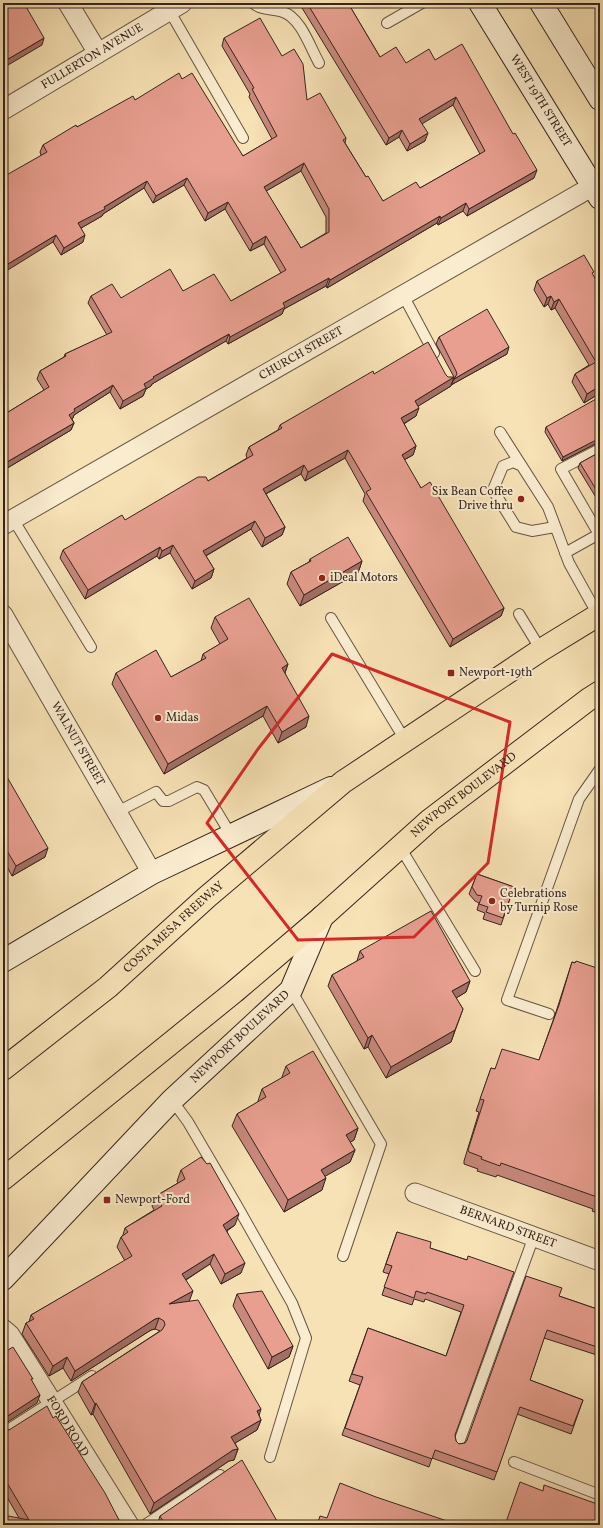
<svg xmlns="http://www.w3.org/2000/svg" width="603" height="1528" font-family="Vollkorn,serif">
<rect width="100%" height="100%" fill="#f7e2b5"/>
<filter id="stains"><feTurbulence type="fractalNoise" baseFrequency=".005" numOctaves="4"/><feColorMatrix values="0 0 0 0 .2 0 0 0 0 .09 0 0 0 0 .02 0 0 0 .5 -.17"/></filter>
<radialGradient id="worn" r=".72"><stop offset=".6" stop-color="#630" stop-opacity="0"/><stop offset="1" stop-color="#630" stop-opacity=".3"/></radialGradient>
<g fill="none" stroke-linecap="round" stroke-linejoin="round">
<g stroke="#665444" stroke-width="12">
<path id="lane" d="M253 3C262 11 272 8 283 12 301 18 310 47 319 63
M169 10 243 138
M387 23 422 3
M403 295 434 353
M500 432 548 507 569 563 598 615
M600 449 561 469 600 536
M522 466 513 462 503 466 493 490 516 527 532 531 555 527
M13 519 91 647
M565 553 599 534
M519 614 541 650
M331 618 405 740
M117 812 156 792 163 801H169L197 787 204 790 231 835
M400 847 475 971
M291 990 381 1144 343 1256
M549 1014 507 1000 579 799 600 769
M172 1100 188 1122 236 1204 292 1303 306 1338 270 1457
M3 1433 92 1376
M458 1445 534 1236
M514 1462 600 1495
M145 1525 220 1475"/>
</g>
<g stroke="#665444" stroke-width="21">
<g id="street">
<path d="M68 3 98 53"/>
<path id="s1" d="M3 110 182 3"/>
<path id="s2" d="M3 525 600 182"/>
<path id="s3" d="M3 615 152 873"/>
<path id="s4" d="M415 1193 600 1261"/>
<path id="s5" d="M3 1329 10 1335 129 1525"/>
</g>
</g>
<g stroke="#36251e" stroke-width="24">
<g id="secondary">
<path id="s6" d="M480 3 600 198"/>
<path d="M541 3 600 99"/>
<path d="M3 961 152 873 331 788"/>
<path id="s7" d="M3 1279 172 1100 291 990 322 917"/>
</g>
</g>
<g stroke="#36251e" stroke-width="24">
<g id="highway">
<path id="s8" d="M3 1069 108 987 207 897 343 782 541 650 600 614"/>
<path id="s9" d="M3 1179 234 992 322 917 430 820 589 699 600 692"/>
</g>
</g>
<use href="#lane" stroke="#faeccf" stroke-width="10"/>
<use href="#street" stroke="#faeccf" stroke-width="19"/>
<use href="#secondary" stroke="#faeccf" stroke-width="22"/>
<use href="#highway" stroke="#f7e2b5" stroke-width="22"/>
</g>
<path fill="#c8897c" stroke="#36251e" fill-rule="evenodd" d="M299 3H348L380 57 406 63 435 60 534 178 467 216 463 211 438 225 437 223 327 288 326 286 284 309 282 314 228 344 226 341 199 356 152 384 151 386 146 389 143 396 120 409 110 392 74 415 73 418 72 419 74 423 71 430 4 470 3 467V410L5 414 44 390 37 379 40 371 64 357 65 354 107 335 88 303 91 296 121 298 183 291 231 301 281 273 264 244 250 251 225 209 205 221 184 185 153 203 144 188 103 214 102 216 81 228 83 242 61 255 53 242 41 155 40 152 43 145 77 127 135 100 182 79 243 156 272 139 249 97 250 94 222 46 224 38 307 100 346 138 345 143 366 177 383 201 420 188 480 154 453 105 422 123 425 141 407 151 399 137 386 145ZM301 171 326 217V233L301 248 266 191Z
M593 275 600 393 584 403 572 382 575 374 589 365 555 308 551 310 548 304 544 307 534 290 537 281Z
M439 337 507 354 451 385 454 378V377L436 344Z
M374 374 451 386 418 406 416 416 404 424 416 446 413 455 404 460 421 488 504 608 501 616 450 647 363 501 365 494 345 458 305 481 301 474 266 494 285 527 282 535 262 547 251 529 206 556 214 569 211 578 192 589 170 553 159 559 157 556 85 599 60 558 63 550 208 481 247 458 246 455 249 447 278 430 280 425Z
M546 427 597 443 562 461 545 432Z
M600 452V504L578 468 580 463Z
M310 559 362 561 358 573 300 606 287 584 291 572 309 562Z
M215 617 288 664 285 673 306 727 278 743 263 716 164 774 112 684 116 673 171 677 201 661 203 654 220 644 211 628Z
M3 770 45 857 12 876 3 859Z
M477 874 514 887 501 925 483 919 485 913 477 910 479 903 475 901 469 894Z
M360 951 470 981 466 992 456 998 463 1009 451 1042 386 1078 368 1047 364 1049 328 986 332 975 357 961Z
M572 962 600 969V1214L592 1211 593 1209 497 1175 496 1177 477 1171 478 1169 464 1164V1161L479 1112 476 1111 491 1068 494 1069 539 1060 555 1015Z
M286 1066 358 1128 354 1140 350 1142 355 1150 350 1162 325 1176 322 1190 284 1212 232 1126 237 1114 258 1102V1101L262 1089 282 1078V1077Z
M181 1170 235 1225 227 1231 241 1273 221 1284 210 1264 186 1280 189 1302 259 1415 261 1420 257 1430 235 1443 238 1449 234 1460 229 1461 150 1514 93 1414 91 1415 78 1392 82 1382 160 1331 155 1329 151 1330 71 1381 63 1368 49 1376 22 1334 26 1323 29 1322 31 1315 125 1261 117 1247 121 1237 123 1235 125 1228 154 1210 152 1206 156 1196 178 1183 177 1181Z
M397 1232 430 1248 467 1260 455 1435 456 1441 459 1444 465 1443 559 1296 600 1310V1356L544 1338 530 1380 583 1400 571 1434 517 1414 494 1480 432 1458 429 1467 342 1435 360 1385 349 1381 368 1328 446 1356 461 1312 425 1299 424 1302 414 1299 412 1305 382 1295 389 1274 383 1272Z
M237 1294 293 1346 289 1357 268 1369 233 1306Z
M53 1418 119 1520V1522L3 1525 19 1518 3 1490V1430H9Z
M160 1516 277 1521 276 1525H157Z"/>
<path fill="#a26f65" stroke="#36251e" d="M44 38 42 45 3 68V62Z
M456 97 453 105 417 127 419 119Z
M402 130 399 137 386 145 389 138Z
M428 133 425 141 407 151 410 144Z
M304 163 301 171 261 194 264 187Z
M537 170 534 178 467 216 469 209Z
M187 178 184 185 153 203 156 196Z
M147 181 144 188 103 214 102 216 76 231 78 223Z
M228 202 225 209 205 221 208 213Z
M466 203 463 211 438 225 441 218Z
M440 216 437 223 327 288 330 280Z
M56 235 53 242 3 273V267Z
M85 235 83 242 61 255 64 248Z
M266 236 264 244 250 251 253 244Z
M329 278 326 286 284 309 282 314 228 344 230 337 283 303Z
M551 296 548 304 544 307 547 298Z
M559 299 555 308 551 310 554 302Z
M229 334 226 341 152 384 151 386 146 389 143 396 120 409 123 401 153 377Z
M509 347 507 354 451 385 454 379Z
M454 377 451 386 412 410 415 401Z
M113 385 110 392 74 415 73 418 66 422 69 415 74 409Z
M600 386V393L584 403 587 394Z
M419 408 416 416 398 427 401 418Z
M74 423 71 430 4 470 7 462Z
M599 438H600V443H597L562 461 563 457Z
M416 446 413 455 398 463 402 455Z
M348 450 345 458 305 481 308 472Z
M5 459 3 466V460Z
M304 465 301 474 260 497 263 489Z
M255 521 251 529 200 559 203 551Z
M285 527 282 535 262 547 265 538Z
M173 545 170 553 159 559 162 551Z
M160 547 157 556 85 599 88 590Z
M362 561 358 573 300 606 304 595Z
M214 569 211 578 192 589 195 581Z
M504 608 501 616 450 647 453 639Z
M288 664 284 675 282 668Z
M267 706 263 716 164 774 168 764Z
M309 716 306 727 278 743 282 732Z
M48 848 45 857 12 876 16 866Z
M470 981 466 992 448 1003 452 991Z
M455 1030 451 1042 386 1078 391 1067Z
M372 1035 368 1047 364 1049 368 1038Z
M358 1128 354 1140 342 1147 346 1135Z
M355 1150 350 1162 317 1181 321 1170Z
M326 1178 322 1190 284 1212 288 1200Z
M239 1214 235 1225 219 1235 223 1225Z
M214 1254 210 1264 179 1284 182 1274Z
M245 1263 241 1273 221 1284 225 1274Z
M193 1291 189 1302 169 1304Z
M159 1318 155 1329 151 1330 71 1381 75 1371 155 1319Z
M293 1346 289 1357 268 1369 272 1357Z
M67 1357 63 1368 49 1376 53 1366Z
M40 1395 37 1403 3 1425V1419Z
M96 1403 93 1414 91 1415 95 1404Z
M261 1409 258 1419 257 1411Z
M261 1420 257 1430 227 1448 231 1437Z
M238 1449 234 1460 229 1461 150 1514 154 1503 233 1450Z
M277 1521 276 1525H270Z"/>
<path fill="#e89f90" stroke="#36251e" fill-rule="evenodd" d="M3 3H24L44 38 3 62Z
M307 3H348L380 57 396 47 406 63 429 49 435 60 462 44 513 134 515 133 537 170 469 209 466 203 441 218 440 216 330 280 329 278 283 303 285 307 230 337 229 334 202 349 153 377 154 378 144 384 146 388 123 401 113 385 74 409 75 411 69 415 74 423 7 462 5 459 3 460V410L5 414 49 387 40 371 66 356 65 354 112 332 91 296 112 284 121 298 170 269 183 291 214 274 231 301 286 270 266 236 253 244 228 202 208 213 187 178 156 196 147 181 104 207 105 209 78 223 85 235 64 248 56 235 3 267V177L47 152 43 145 76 125 77 127 133 96 135 100 179 73 182 79 192 73 243 156 277 136 252 89 254 88 224 38 260 18 282 56 294 49 303 64 307 100 320 93 346 138 343 140 366 177 368 176 383 201 416 182 420 188 485 151 456 97 419 119 428 133 410 144 402 130 389 138ZM304 163 329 209V232L301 248 264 187Z
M584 255 594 272 592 273 600 287V386L587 394 575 374 596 362 559 299 554 302 551 296 547 298 537 281Z
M487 309 509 347 454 379 457 374 456 371 439 337Z
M428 342 446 375 448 377H454L415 401 419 408 401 418 416 446 402 455 421 488 430 482 504 608 453 639 366 492 371 489 348 450 308 472 304 465 263 489 285 527 265 538 255 521 203 551 214 569 195 581 173 545 162 551 160 547 88 590 63 550 122 515 125 520 198 477H206L208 481 253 455 249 447 282 428 280 425 373 371 374 374Z
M596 399 600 406V438L563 457 546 427Z
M600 452V496L580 463Z
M348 537 362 561 304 595 291 572 311 561 310 559Z
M249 598 288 664 282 668 309 716 282 732 267 706 168 764 116 673 156 650 171 677 206 658 203 654 228 639 215 617Z
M3 770 48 848 16 866 3 844Z
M477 874 514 887 503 918 486 912 488 907 479 904 482 896 477 895 472 887Z
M431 911 470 981 452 991 463 1009 455 1030 391 1067 372 1035 368 1038 332 975 364 957 360 951Z
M576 961 600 969V1201L596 1200 597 1197 501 1163 500 1166 481 1159 482 1157 469 1152 468 1150 484 1100 480 1099 491 1068 495 1069 502 1049 539 1060 559 1005 572 962 575 963Z
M313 1051 358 1128 346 1135 355 1150 321 1170 326 1178 288 1200 237 1114 266 1097 262 1089 290 1073 286 1066Z
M201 1157 207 1164 210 1163 239 1214 223 1225 245 1263 225 1274 214 1254 182 1274 193 1291 169 1304 198 1300 261 1409 257 1411 261 1420 231 1437 238 1449 233 1450 154 1503 96 1403 95 1404 82 1382 162 1330 165 1325 164 1321 159 1318 155 1319 75 1371 67 1357 53 1366 26 1323 34 1319 31 1315 132 1256 121 1237 128 1232 125 1228 162 1206 156 1196 185 1179 181 1170Z
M397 1232 431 1242 430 1248 467 1260 468 1256 514 1272 455 1435 456 1441 459 1444 465 1443 467 1440 526 1276 562 1288 559 1296 600 1310V1348L547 1330 530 1380 583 1400 573 1426 520 1407 497 1472 435 1450 432 1459 345 1428 363 1377 352 1374 368 1328 446 1356 464 1305 427 1292 426 1294 416 1291 414 1298 384 1287 392 1266 386 1264Z
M262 1291 293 1346 272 1357 237 1294Z
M13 1347 33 1379H31L40 1395 3 1419V1353Z
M47 1406 53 1418 56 1416 105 1493 119 1520 118 1521 120 1525H3V1515L29 1520 3 1476V1430H9Z
M242 1460 277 1521 270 1525H165L160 1516Z
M520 1482 543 1491 544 1485 600 1505V1525H505Z
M340 1483 376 1497 459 1525H317L320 1516 327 1518Z"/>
<path fill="none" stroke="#d62828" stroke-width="3" stroke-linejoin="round" d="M332 654 510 722 488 863 414 937 298 940 207 823 258 749Z"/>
<g fill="#8f2418" stroke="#faeccf" stroke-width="1.5">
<circle cx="521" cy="499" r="4"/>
<circle cx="322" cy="578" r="4"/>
<rect x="447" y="669" width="8" height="8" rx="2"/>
<circle cx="158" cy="718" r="4"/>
<circle cx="492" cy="901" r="4"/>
<rect x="103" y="1196" width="8" height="8" rx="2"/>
</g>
<g text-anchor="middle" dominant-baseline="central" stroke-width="4" stroke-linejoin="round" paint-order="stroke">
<g font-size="12" fill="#36251e" stroke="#faeccf">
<text stroke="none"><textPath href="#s1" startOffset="104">FULLERTON AVENUE</textPath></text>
<text stroke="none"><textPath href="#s6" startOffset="115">WEST 19TH STREET</textPath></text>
<text stroke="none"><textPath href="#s2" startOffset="344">CHURCH STREET</textPath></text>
<text stroke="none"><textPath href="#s3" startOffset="149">WALNUT STREET</textPath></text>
<text stroke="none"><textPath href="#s9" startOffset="600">NEWPORT BOULEVARD</textPath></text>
<text stroke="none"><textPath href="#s8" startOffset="222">COSTA MESA FREEWAY</textPath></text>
<text stroke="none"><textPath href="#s7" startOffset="339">NEWPORT BOULEVARD</textPath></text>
<text stroke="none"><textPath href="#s4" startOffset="99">BERNARD STREET</textPath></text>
<text stroke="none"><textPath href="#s5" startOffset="117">FORD ROAD</textPath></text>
</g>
<g font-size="12" fill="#36251e" stroke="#faeccf" text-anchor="start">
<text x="513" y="492" text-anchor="end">Six Bean Coffee<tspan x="513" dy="14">Drive thru</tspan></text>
<text x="330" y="578">iDeal Motors</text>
<text x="459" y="673">Newport-19th</text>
<text x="166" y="718">Midas</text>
<text x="500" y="894">Celebrations<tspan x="500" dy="14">by Turnip Rose</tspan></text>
<text x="115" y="1200">Newport-Ford</text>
</g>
</g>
<rect width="603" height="1528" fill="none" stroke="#f7e2b5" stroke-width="16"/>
<rect x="4" y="4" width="595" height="1520" fill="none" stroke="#36251e" stroke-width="2"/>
<rect x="8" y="8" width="587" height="1512" fill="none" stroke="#36251e"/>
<rect width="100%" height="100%" filter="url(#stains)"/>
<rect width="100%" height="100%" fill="url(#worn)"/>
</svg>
